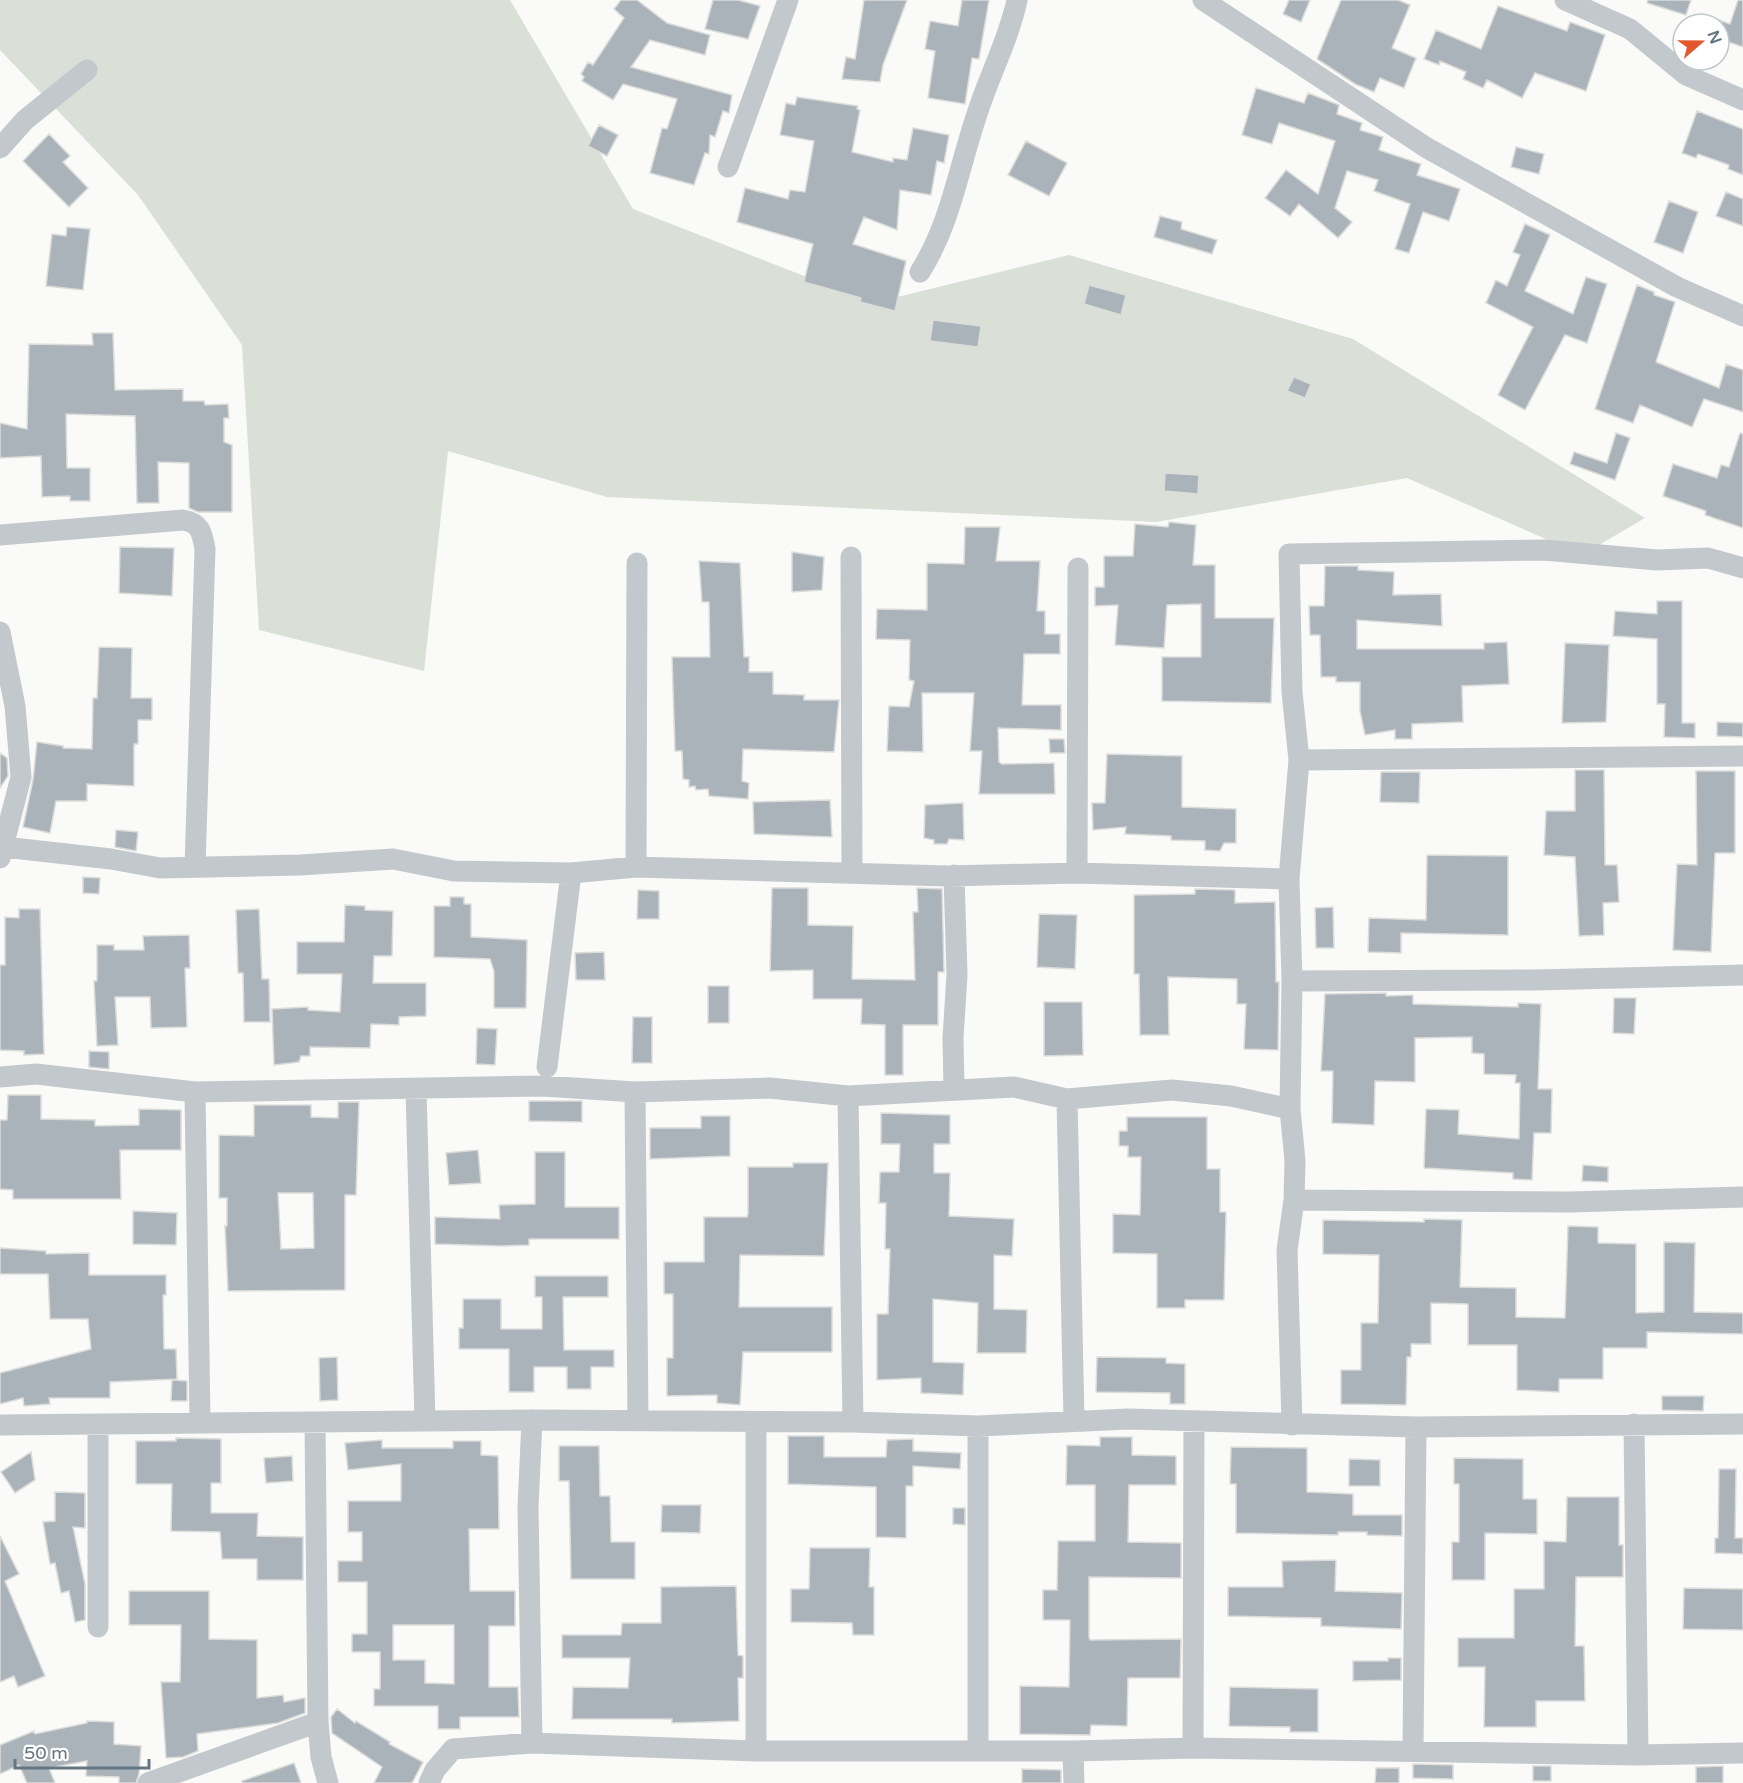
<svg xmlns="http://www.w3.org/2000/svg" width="1743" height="1783" font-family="'Varela Round',sans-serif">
<rect width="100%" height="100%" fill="#fafaf8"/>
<path fill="#dadfd7" d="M0 0H510L633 209 873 303 1069 255 1353 339 1645 518 1582 555 1407 478 1156 522 607 497 448 451 424 671 259 630 242 345 138 195 0 50Z"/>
<path fill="#aab3b9" stroke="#dcdcda" stroke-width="1.5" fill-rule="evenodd" d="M621 0H637L667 23 710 35 705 55 650 40 631 67 732 95 729 113 723 111 715 137 710 135 709 154 705 153 694 185 650 173 662 128 667 129 677 99 623 84 613 100 582 81 584 77 581 74 588 62 593 65 624 18 614 9Z
M713 0H738L760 6 748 39 705 29Z
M864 0H907L883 65 880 82 842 79 846 57 855 59Z
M962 0H989L979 59 972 58 965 104 928 98 935 51 925 49 930 21 958 26Z
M1289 0H1310L1301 22 1283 14Z
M1341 0H1398L1410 5 1392 48 1416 58 1404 88 1380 78 1374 92 1355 84 1317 59Z
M1648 0H1691L1686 15 1647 3Z
M1738 0H1743V47L1719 39V20L1730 24Z
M1498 6 1567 31 1570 22 1605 35 1586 91 1535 73 1522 98 1487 80 1483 88 1463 79 1466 72 1440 61 1439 65 1424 59 1436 30 1481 49Z
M1256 88 1304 103 1308 93 1339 105 1337 114 1362 123 1360 130 1383 137 1379 150 1421 164 1417 175 1460 189 1449 221 1423 212 1409 253 1395 249 1410 204 1374 191 1378 180 1347 171 1335 208 1352 222 1338 238 1299 204 1290 216 1265 198 1286 170 1318 194 1335 141 1279 123 1272 144 1242 135Z
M797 97 858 106 857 109 860 110 852 152 893 162V158L907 160 913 128 949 135 944 163 937 161 931 195 900 190 897 230 864 217 853 244 906 261 895 311 860 302 861 298 804 282 813 244 737 222 745 188 788 199 790 190 805 192 814 141 780 135 786 103 795 105Z
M1697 111 1743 129V175L1728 169 1729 165 1698 154 1696 158 1682 153Z
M599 125 618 135 607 156 588 146Z
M49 134 70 156 63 162 88 188 69 207 23 161Z
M1026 141 1067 163 1049 196 1008 175Z
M1516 147 1544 154 1539 174 1511 167Z
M1726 192 1743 199V226L1716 216Z
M1669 201 1698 212 1683 253 1654 242Z
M1160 216 1182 222 1181 229 1217 240 1212 254 1154 237Z
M1525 224 1550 235 1525 291 1573 314 1586 277 1607 284 1587 343 1565 335 1525 410 1498 395 1533 327 1486 303 1496 280 1507 286 1520 255 1513 252Z
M67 227 90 229 83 290 46 286 52 234 66 236Z
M1089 285 1126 295 1121 315 1084 304Z
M1637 285 1654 292V295L1675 302 1656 362 1719 388 1726 364 1743 370V412L1704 399 1692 427 1640 405 1633 423 1595 409Z
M933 320 981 326 978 347 930 341Z
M92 333H113L115 390 183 389V401H204L205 405 228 404 229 418H224V442L232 445V512H198L189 508V463L158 462 159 503H137L135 416 66 414 67 468H90V501H70V496L42 497 41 456 0 458V423L27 429 29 344 93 345Z
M1294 377 1311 384 1305 398 1287 391Z
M1616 433 1630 438 1615 480 1570 464 1574 452 1607 463Z
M1740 433 1743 434V528L1705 515 1706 511 1663 496 1673 464 1717 478 1721 465 1729 467Z
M1165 473 1199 475 1198 494 1164 491Z
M1169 522 1196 525 1193 565H1215V618H1274L1271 703 1162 701V657H1201V604L1167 605 1164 648 1115 645 1118 605 1095 606V587H1104V556H1133L1135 524 1168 527Z
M965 527H1000L996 561H1040L1037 611H1045V634H1060V654H1024L1022 705H1061V730L998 728 999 762 1002 764 1054 763 1055 794H979L982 751H970L974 693H922L923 752 887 751 889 706 909 707 914 681 909 680 910 640 876 639 877 609 927 610V563L964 564Z
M120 547 174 548 172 596 119 593Z
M792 552 824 557 822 590 792 592Z
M699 561 740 563 744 657H749V672H773V694L804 695V700H839L834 752 743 749 742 781 749 783 748 799 709 796 708 789 696 790 695 786 689 787V780L683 779 682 751H675L672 657H710L709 602H702Z
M1325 566H1358V570L1394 572 1393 595 1441 594 1442 626 1357 620V649H1484V643L1507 642 1509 684 1462 686 1463 722 1412 724V739H1395V730L1365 735 1360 711V682H1336V677H1321L1320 635H1310L1309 606H1324Z
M1657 601H1682V723H1695V738L1664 737 1665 704H1657V639L1613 636 1615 611 1657 614Z
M1565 643 1609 645 1606 722 1562 723Z
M99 647 132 648 131 698H152V720H138V744H134V786L87 784V801H56L50 833 23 827 33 780 37 742 63 746V748L92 749 93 698H97Z
M1717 722 1743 723V737L1717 736Z
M1049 739H1064L1065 753H1050Z
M0 753 7 758 8 776 0 788Z
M1107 754 1182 756V807L1236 809V843H1224L1220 851 1205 850V841L1171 840V836L1125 834 1126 827 1093 830 1092 803H1105Z
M1575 770H1604L1605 865H1617L1619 902 1603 903 1604 935 1579 936 1575 857 1544 855 1546 811H1575Z
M1696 771H1735V853H1715L1711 952 1673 950 1677 864 1697 865Z
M1381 772H1420L1419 803 1380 802Z
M830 800 832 837 754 834 753 802Z
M963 803 964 840 949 839 947 844H934V840L924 838 925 805Z
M116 830 138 832 136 851 115 847Z
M1427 855 1508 856V935L1401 933V953L1368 952 1369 918 1426 920Z
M83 877 100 878 99 894 83 893Z
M772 888H808V925L853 926 852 979 915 980 913 912H918L917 888 942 889 944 972H938V1025H903V1075H885V1025L861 1024 862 999H813V970L770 971Z
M1195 889 1235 890V903L1275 902 1276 982H1279L1278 1050 1244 1049 1246 1004H1237V979L1168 977 1169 1035H1140L1139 974H1134V895L1195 894Z
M638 890 659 891V919H637Z
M450 897H464V904H471V937L527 940 526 1008H494V971L490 959 434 957V906H450Z
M345 905 365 906V910L393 911 392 956H374L373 983H426V1016L399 1017V1025L371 1024 370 1048 310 1047V1056H301L299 1062 274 1065 272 1009 308 1007V1010L340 1012 342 974H297V942H344Z
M1333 907 1334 948H1316L1315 908Z
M19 909H40L44 1054 24 1055V1051L0 1050V965H5V917L19 918Z
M259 909 262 979H269L270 1022H244L243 973H238L236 910Z
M1039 914 1077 915 1075 969 1037 967Z
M189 935 190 968H185L187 1027 151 1028 150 997H115L118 1045 97 1046 94 981H97V945H114V950H144L143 936Z
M604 952 605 980H576L575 953Z
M708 986H729V1023H708Z
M1386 993V996L1413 995V1004L1518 1007V1003L1541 1004 1538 1089H1552L1551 1133H1534L1532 1180 1513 1179V1173L1424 1168 1426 1109 1459 1110 1458 1134 1519 1139 1520 1083H1515L1516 1075 1484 1074V1054L1472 1053V1037L1415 1038V1082L1375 1081 1374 1125 1332 1123 1333 1071H1321L1325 994Z
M1614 998H1636L1634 1034 1613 1033Z
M1044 1002H1082L1083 1055 1044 1056Z
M633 1017H652V1063H632Z
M477 1028 497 1029 495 1065 476 1064Z
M89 1051 109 1052V1069L89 1067Z
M8 1095H41V1119L95 1120V1126L139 1125V1109L181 1110V1150H120L121 1199H13V1190L0 1189V1120H7Z
M529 1101H582V1122L529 1121Z
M338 1102H359L356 1195H345V1290L228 1291 225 1226H227V1198H219V1135L254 1136V1105H311V1117L338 1118ZM278 1193H313L314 1248 281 1249Z
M881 1113 950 1115V1144H934V1173H950L949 1216 1014 1219 1012 1256 994 1255V1309L1027 1310 1026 1353H977L978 1303 933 1299V1362L964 1363 963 1395 921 1393V1378L877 1380V1314H888L890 1249H885L886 1203H879L880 1172H899L900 1144H881Z
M701 1116H730V1156L650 1159V1128H701Z
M1127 1117H1207V1169H1220V1212H1226L1224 1300H1185V1308H1157V1254L1113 1253V1214L1140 1215 1141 1157H1128V1146H1119V1131H1127Z
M478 1150 481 1183 449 1185 446 1153Z
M535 1152H565V1207H619V1239H529V1245L501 1246 435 1244V1217L500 1219 499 1205 535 1204Z
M793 1163H828L824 1256 740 1255 739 1307H832V1352H743L740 1405 717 1403V1395L667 1396V1358H673V1294H664V1262H704V1217H747L748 1214V1167H793Z
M1583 1165 1608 1167V1182L1582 1181Z
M133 1211 177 1213 176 1245 133 1244Z
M1424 1219 1462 1220 1460 1287 1516 1288V1317L1565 1318 1568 1226 1598 1227V1243L1636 1244V1313L1664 1312V1242L1695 1243 1694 1312 1743 1313V1334L1647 1332V1348H1603V1379H1559V1392L1517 1390V1345H1468V1304L1431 1303V1344H1411V1357H1407L1406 1405 1341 1404V1370H1361V1323H1378L1379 1255 1323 1254V1220L1424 1222Z
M0 1248 46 1251V1254L89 1253V1275H166V1295H163L164 1349H176L177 1379 110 1382V1398H49L50 1404 24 1406 23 1398 0 1404V1373L91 1349 88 1319H50L48 1274H0Z
M535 1276H608V1297H563L564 1350H614V1367H591V1389H567V1367H534V1392H509V1349H459V1328H463V1299H501V1329H542V1297H535Z
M337 1357 338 1400 320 1401 319 1358Z
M1097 1357 1166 1358V1363L1185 1364V1404H1170V1393L1096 1392Z
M172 1380 187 1381V1401H171Z
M1662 1396H1704L1703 1411 1662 1410Z
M788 1436H824V1457H886L887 1440 913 1439V1451L961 1453 960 1469 913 1466V1486H906V1538L876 1537V1487L788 1484Z
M1100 1437H1132V1455L1176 1456V1485H1129L1128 1542 1181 1543V1578L1089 1577V1637L1090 1640 1181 1639 1180 1678H1128L1127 1726 1091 1725 1090 1735 1020 1734V1686L1069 1687 1070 1620H1043V1590H1057L1058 1541H1095V1485H1066L1067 1445 1100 1446Z
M176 1438 221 1439V1483H211V1513H258L257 1536 303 1537V1580H257V1559H222L220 1532 171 1531 172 1484H136V1441H176Z
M382 1440V1448H453V1441H481V1455L498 1456 499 1529H469L470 1591H515V1626H489V1687H518L519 1717H460V1729H438V1706H374V1689H380V1652H352V1634H367V1582H338V1561H362V1532H348V1501H401V1464L348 1470 345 1443ZM393 1625H454V1684L425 1683V1660H393Z
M559 1446H599L600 1496H610L611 1542H635V1579H571L569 1481H559Z
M1231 1447 1307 1448V1492L1353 1494V1515H1402V1536L1367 1535V1532H1338V1535L1236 1533V1484H1230Z
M31 1452 35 1480 15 1493 1 1472Z
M292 1456 293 1481 266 1483 264 1458Z
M1454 1458 1523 1459V1499H1537V1534L1485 1533V1580H1452V1542H1459V1484H1454Z
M1349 1459 1380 1460V1486H1349Z
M1719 1469H1736L1735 1538H1743V1554L1715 1553V1538H1718Z
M55 1492 85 1493V1528L73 1527 85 1584V1620L75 1622 69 1591 61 1593 55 1563 50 1564 43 1522 55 1521Z
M1567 1497H1619V1545H1623V1577H1576L1575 1646H1584L1585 1701H1536V1727H1484L1485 1667H1458V1638H1514V1589H1544V1541L1566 1542Z
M662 1505H701L700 1533 661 1532Z
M953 1508H965V1525L953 1524Z
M0 1536 19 1574 5 1581 45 1676 18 1687 14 1676 0 1682Z
M810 1548H870L869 1587H874V1635H853L852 1623 791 1622V1589H809Z
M1336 1560 1335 1591 1402 1593 1401 1629 1321 1626V1618L1228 1616V1587H1283L1282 1561Z
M736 1586 738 1655 743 1656V1678H738L739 1721 672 1723V1719H572L573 1687 628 1688 630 1658H562V1635H621L622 1623H661V1587Z
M1684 1588 1743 1589V1630L1683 1629Z
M129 1591H209V1639L257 1640V1698L283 1695 284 1702 305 1698V1713L278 1723 197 1734 198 1751 183 1757 166 1758 161 1682H180L181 1625H129Z
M1388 1658H1401V1680L1353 1681V1661H1388Z
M1230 1687 1318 1689V1732H1290V1727L1229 1726Z
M337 1709 355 1723 356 1721 390 1742 389 1744 423 1762 412 1783H374L382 1767 332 1733 331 1717Z
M87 1721 114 1722V1744L141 1746 139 1774 136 1783H119V1777L86 1776 87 1761 49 1768 55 1783H27L19 1765 0 1774V1745L34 1731 35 1734 87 1723Z
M294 1763 301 1783H242V1781Z
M1413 1764 1453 1765V1779L1413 1778Z
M1533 1766H1551V1781H1533Z
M1723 1766V1783H1696V1767Z
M1376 1768H1399V1783H1375Z
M1022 1769 1061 1770V1783H1022Z"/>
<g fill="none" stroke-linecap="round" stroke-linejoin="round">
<path stroke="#c3c8cc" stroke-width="21" d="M1203 0 1427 148 1677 287 1743 316
M1565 0 1630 29 1686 75 1743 100
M0 148 25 120 87 70
M728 167 788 0
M920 272C952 221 959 165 979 108 991 72 1009 38 1017 0
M0 535 183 520C201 523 202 533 205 549L195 867
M851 557 852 872
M0 632 15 706 21 777 0 858
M1299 760 1743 756
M4 847 111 859 160 868 300 865 393 859 454 871 571 873 636 867 948 876 1077 873 1289 879
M636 867 637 563
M1077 873 1078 568
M954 875 957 975 953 1038 954 1089
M1292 981 1536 980 1743 975
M547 1067 571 873
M0 1077 36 1074 195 1092 543 1086 635 1092 770 1088 848 1096 1014 1087 1067 1099 1172 1090 1231 1096 1290 1109
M416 1090 425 1420
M195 1092 200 1422
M635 1092 638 1421
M848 1096 853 1422
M1067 1099 1074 1420
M1294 1200 1570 1202 1743 1197
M315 1422 318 1722 321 1757 328 1783
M1634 1424 1638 1755
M0 1425 532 1420 853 1422 978 1426 1128 1419 1416 1427 1743 1424
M98 1425V1627
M1292 1425 1287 1250 1294 1200 1295 1161 1290 1109 1292 981 1289 879 1299 760 1292 692 1289 554 1544 550 1657 560 1708 558 1743 568
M978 1426V1751
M532 1743 528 1507 532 1420
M1193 1748 1194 1422
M756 1751V1422
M1073 1751 1074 1783
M1413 1751 1416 1427
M148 1783 318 1722
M429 1783 435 1770 453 1749 532 1743 756 1751H1073L1193 1748 1638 1755 1743 1753"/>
</g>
<g transform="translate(1701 42) rotate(70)"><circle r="28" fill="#ffffff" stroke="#c1c8cd" stroke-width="1.5"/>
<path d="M0-4.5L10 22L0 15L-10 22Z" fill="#e4572e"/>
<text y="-9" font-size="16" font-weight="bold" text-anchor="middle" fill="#657683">N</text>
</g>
<path d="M15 1759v9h134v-9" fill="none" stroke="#657683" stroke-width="3"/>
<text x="24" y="1759" font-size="18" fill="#657683" stroke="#ffffff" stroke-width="4.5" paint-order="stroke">50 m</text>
</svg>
